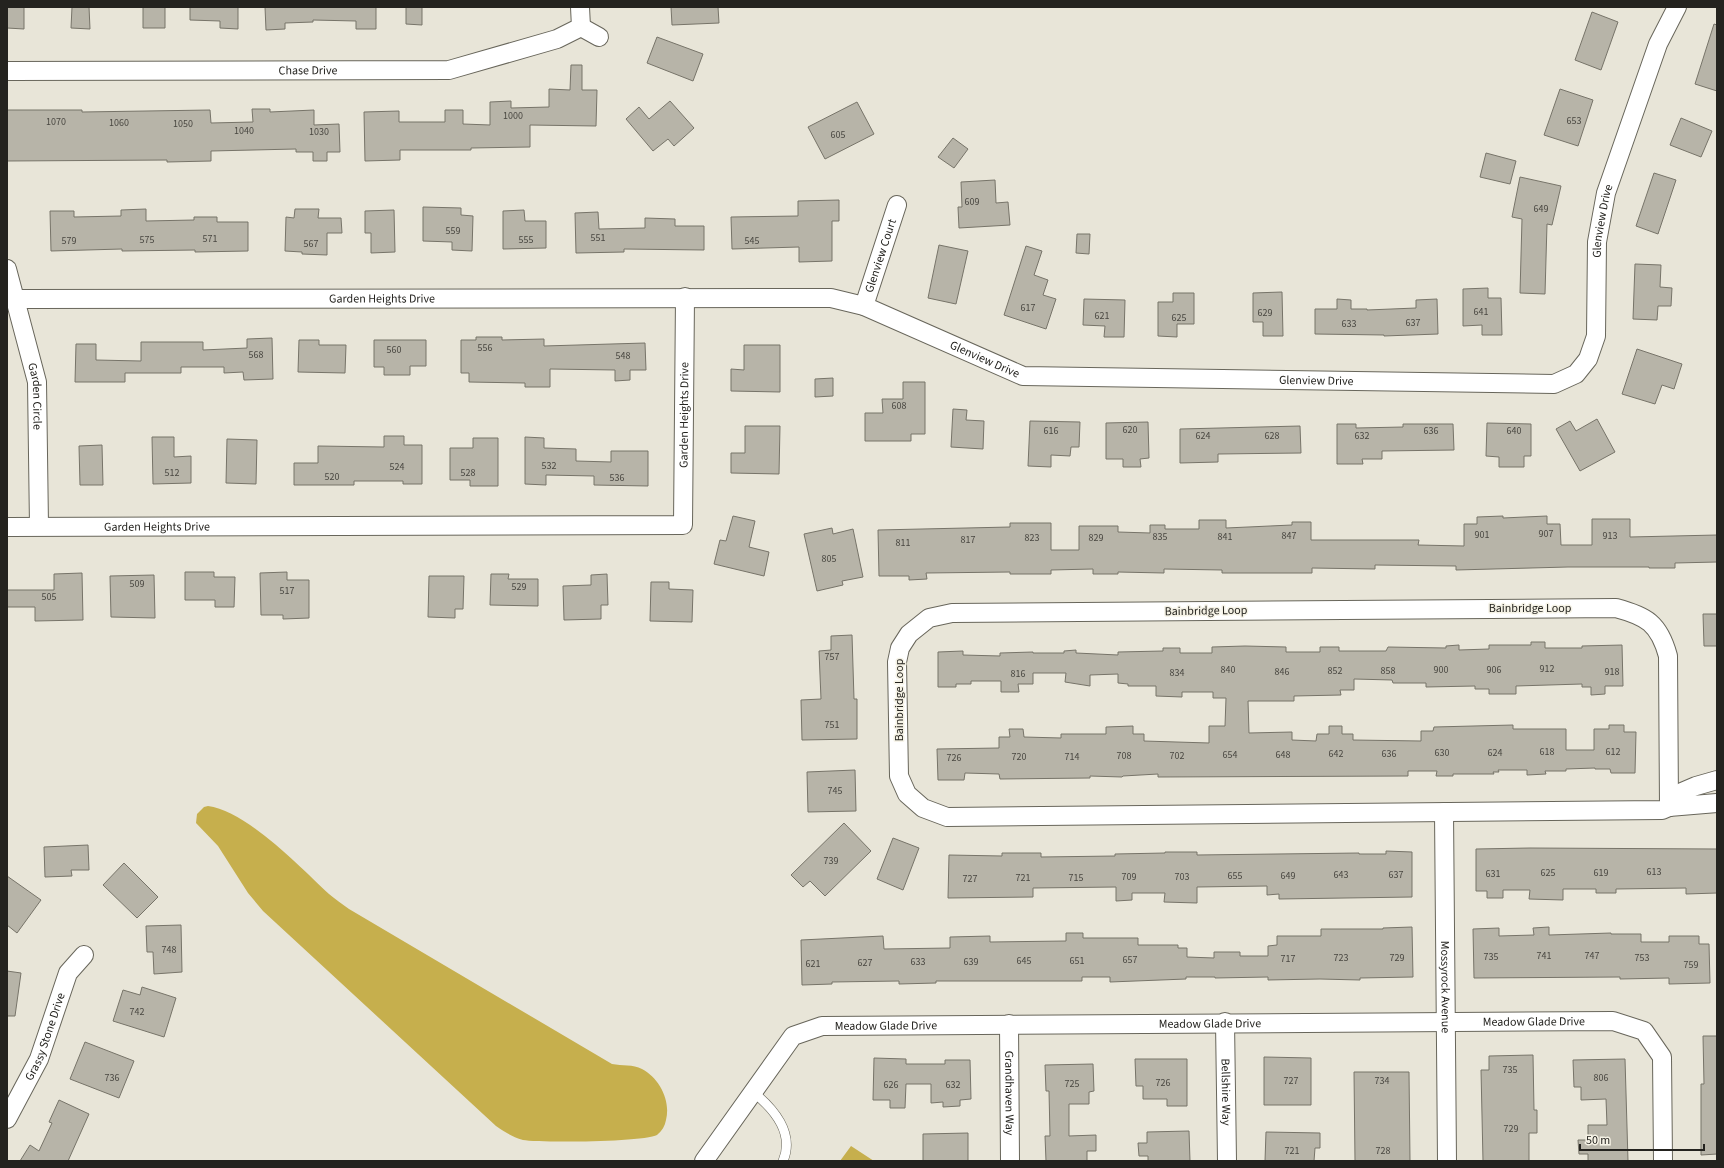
<svg xmlns="http://www.w3.org/2000/svg" width="1724" height="1168" font-family="'Source Sans 3',sans-serif">
<rect width="100%" height="100%" fill="#e8e5d8"/>
<path fill="#c6af4d" d="M208 806C247 811 301 868 329 894 335 899 342 904 349 909L612 1064C622 1066 633 1064 642 1069 659 1078 671 1100 666 1120 665 1126 662 1131 657 1135 645 1142 539 1143 523 1140 512 1137 505 1132 496 1126L263 911 248 893 218 846 196 823 197 814 204 807Z
M851 1146 874 1161H840Z"/>
<path fill="#b7b4a8" stroke="#777469" d="M7 7H24V29L7 28Z
M72 7H89L90 29 71 28Z
M143 7H165V28H143Z
M190 7H238V29L220 28V21L190 20Z
M265 7H376V29H356V21L313 20V22L285 23V29L266 30Z
M406 7H422V25L406 24Z
M671 7H718L719 23 672 25Z
M1592 12 1618 22 1601 70 1575 60Z
M1714 24 1717 25V91L1695 84Z
M657 37 703 54 693 81 647 63Z
M571 65H582V90H597L596 126 530 125V147L471 148V150H400V160L365 161 364 112 399 111V122H445V110H463V124L490 125V102L511 101V108L549 107V89L570 90Z
M1560 89 1593 100 1578 146 1544 135Z
M670 101 694 128 674 146 668 139 653 151 626 119 639 107 649 119Z
M857 102 874 134 825 159 808 127Z
M252 109H270V112L314 110V125L339 124 340 152H327V161H313V152H296V149L211 151V161L167 162V160L7 161V110H82V112L210 110 211 123 253 122Z
M1681 118 1712 131 1701 157 1670 145Z
M953 138 968 149 954 168 938 157Z
M1486 153 1516 161 1510 184 1480 177Z
M1654 173 1676 180 1658 234 1636 226Z
M1520 177 1561 186 1552 225 1547 224 1545 294 1520 293 1522 219 1512 217Z
M995 180 996 203 1008 202 1010 225 959 228 958 207H962L961 182Z
M839 200V221H832V261L799 262V247L732 249 731 217 798 216V201Z
M423 207 461 208V215L473 216 472 251 452 250V242L423 241Z
M146 209V221L194 220V217H217V222H248V251L195 252V250L122 251V249L51 251 50 211H74V217L121 216V210Z
M295 209H319L318 218H341L342 233H327V255L302 254V252L285 251 286 217 294 218Z
M394 210 395 252 371 253V233H365V211Z
M524 210 525 221H546V248L503 249V211Z
M598 212 599 229 645 228V218L675 219V226H704V250L624 249V252L576 253 575 213Z
M1077 234H1090L1089 254 1076 253Z
M939 245 968 251 956 304 928 298Z
M1026 246 1042 251 1034 275 1048 280 1043 295 1056 299 1046 329 1004 315Z
M1635 264 1661 265 1660 287 1672 288 1671 306H1658L1657 320 1633 319Z
M1488 288V298H1501L1502 335H1482V325L1463 326V289Z
M1282 292 1283 336H1263V322H1253V293Z
M1173 293H1194V324H1177V337L1158 336V302H1173Z
M1084 299 1125 300 1124 337H1104L1105 326 1083 325Z
M1337 299 1351 300V309H1367V310L1416 308V300L1437 299 1438 334 1384 336V335L1315 334V309H1337Z
M476 337H502V340L544 339V346L645 343 646 370H630V380L615 381V370L550 369V387H525V383L469 382V373H461V340H476Z
M272 338 273 379 244 380 243 372 224 373V367H181V373H125V382H75L76 344H96V360L141 361V342H203V350L247 348V339Z
M299 340H319V345H346L345 373 298 372Z
M374 340H426V366H410V375H384V367H374Z
M744 345H780V392L731 391V369L744 370Z
M1637 349 1682 364 1674 389 1662 385 1655 404 1622 394Z
M833 378V396L815 397V379Z
M903 382H925V434H911V441H865V413H883L882 399H903Z
M953 409 967 410 966 420 984 421 983 449 951 447Z
M1597 419 1615 452 1580 471 1556 429 1570 421 1576 431Z
M1030 421 1080 422 1079 447H1071L1070 456 1051 455V467L1028 466Z
M1148 422 1149 458 1140 459 1141 467H1123V459H1106V423Z
M1487 423 1531 424V456H1524V467H1499V457L1486 456Z
M1337 424H1356V428L1403 427V424H1453L1454 450 1382 451V459H1362L1363 464H1337Z
M745 426H780L779 474 731 473V453H745Z
M1300 426 1301 453 1218 454V462L1180 463V429Z
M384 436H404V445H422V484H403V481H354V485H294V463H318V446L384 447Z
M152 437H174V457L191 456V483L153 484Z
M525 437 544 438V448L576 449V461L611 462V451H648V486L594 485V476L546 475V485L525 484Z
M473 438H498V486H470V480H450V448H473Z
M227 439 257 440 256 484 226 483Z
M102 445 103 485H80L79 446Z
M733 516 755 521 749 547 769 552 764 576 714 564 720 540 726 541Z
M1503 516V518L1547 516V524H1560L1561 545H1592V519H1630V537L1717 535V562L1675 563V568H1649V567H1568L1456 570V566L1375 565V569L1312 568V573H1222V570L1164 569V573L1118 572V574H1093V569L1051 570V574H1010V572L926 573 927 579 909 580V576H879L878 530 1010 527V523H1051V550H1079V526H1118V532L1150 533V525H1165V529H1199V520H1226V528L1292 525V522H1311V540H1419L1418 545 1464 546V524H1477V517Z
M832 528 833 534 853 529 863 577 842 581 843 585 817 591 804 534Z
M185 572H214V577H235L234 607H215V600H185Z
M287 572V580H309V618L283 619V615H261L260 573Z
M82 573 83 620 35 621V607H7V590H54V574Z
M491 574H509L508 579H538V606L490 605Z
M607 574 608 605H601V619L564 620 563 586 591 585V575Z
M154 575 155 618 111 617 110 576Z
M429 576H464L463 609H455V618L428 617Z
M651 582H669V589L693 590 692 622 650 621Z
M1703 614H1717V646H1704Z
M852 635 854 699H857V739L802 740 801 700 821 699 819 651 831 650V636Z
M1531 642H1545V648H1582V646L1622 645 1623 686H1605V694L1591 695V687H1582V684L1516 686V694H1489V689H1475V686L1426 687V683H1393L1392 680 1354 679V690H1340L1341 695 1294 696V701H1248L1249 733 1292 732V740L1316 741 1317 734H1329V726H1342V734H1353V740L1421 741V731H1433L1434 727 1513 725V729H1566V750H1594V729H1609V725H1624V732H1636L1635 773H1611L1610 769H1595V768L1566 769V771H1545L1546 774 1527 775V770H1498L1499 772H1493L1494 774H1453V776H1436L1437 771H1408V776L1158 777V774L1123 776 1122 777 1090 776V778L1000 779 999 774 965 773 964 780H938L937 749 999 748V737H1010L1009 729H1023L1024 737 1061 738V734H1106V727L1133 726V734H1144V741L1209 743V726H1225L1226 698H1213V692H1182V697L1156 696V686H1128V684L1118 683V674L1090 675V686L1065 682 1066 673H1033V684H1018L1019 692H1001V681H971V684H956V687H938V652L963 651V655L1000 656V653L1033 652V653H1064V651L1076 650V653L1118 655V652L1163 651V648H1180V653H1212V647L1245 646 1286 647V652H1320V647H1339V651H1386L1388 647 1446 648V646L1459 645V650L1489 649V645H1531Z
M855 770 856 811 808 812 807 772Z
M844 823 871 851 825 896 810 881 803 887 791 875Z
M893 838 919 848 903 890 877 879Z
M88 845 89 870H71L72 876 45 877 44 847Z
M1530 848 1717 849V893L1686 894V888L1616 889V893H1596V889H1563V900L1529 899 1530 890H1503V898H1487V891H1476V849Z
M1386 851 1412 852V897L1279 899V894L1267 895V886L1197 887V903L1164 902 1165 893H1132V900L1116 901V887L1033 888V897L948 898 949 855 1002 856V853H1041V857L1115 856V854L1165 853V852H1197V855L1359 853V854H1386Z
M124 863 158 897 137 918 103 885Z
M7 876 41 900 17 933 7 925Z
M181 925 182 972 154 974 153 952H147L146 926Z
M1412 927 1413 977 1360 978V980L1320 979 1268 980V977L1215 978V977H1186V979L1110 982V977H1082V981H936V983L899 984V981L832 982V984L802 985 801 940 883 936 884 949 950 948V937L990 936V942L1066 941V933H1083V938H1138V945H1178V948H1187V957L1214 958V952H1240V956H1268V946L1277 945V936H1321V929H1383V928Z
M1549 927V935L1611 933V934H1641V942H1669V936H1699V944H1709L1710 983 1669 984V978L1620 979V977L1474 978 1473 929 1499 928V936L1534 935 1533 928Z
M7 971 21 973 15 1016H7Z
M142 987 176 998 164 1037 113 1021 123 990 140 995Z
M1703 1036H1717V1154L1701 1155V1084H1704Z
M85 1042 134 1061 119 1098 70 1079Z
M1533 1055 1534 1110H1537V1133H1529V1161H1483L1481 1070H1489V1056Z
M1264 1057 1311 1058V1105H1264Z
M874 1058 906 1059V1064H945V1060H970L971 1099 960 1100V1106L943 1107V1102L931 1103V1084H906L905 1108H890V1100H873Z
M1135 1059H1187V1106H1167V1099H1143V1086H1136Z
M1625 1059 1628 1161H1588V1154H1579L1578 1140H1588V1125H1607L1606 1099 1581 1100V1087H1574L1573 1060Z
M1093 1064 1094 1091 1089 1092V1104H1069V1136L1096 1135V1151H1087V1161H1046L1045 1136H1050L1049 1091H1046L1045 1065Z
M1354 1072H1409L1410 1161H1355Z
M59 1100 89 1114 68 1161H20L30 1145 39 1151 52 1123 49 1122Z
M1189 1131 1190 1161H1148V1156H1139L1138 1143H1147V1132Z
M1266 1132 1320 1133V1148H1315L1314 1161H1265Z
M968 1133V1161H923V1134Z"/>
<g fill="none" stroke-linecap="round" stroke-linejoin="round">
<g stroke="#68665b" stroke-width="10">
<path id="service" d="M753 1092C773 1108 795 1133 783 1161"/>
</g>
<g stroke="#68665b" stroke-width="20">
<g id="minor">
<path d="M581 27 599 37"/>
<path id="s1" d="M7 71 449 70 557 39 581 27 580 7"/>
<path id="s2" d="M7 269 37 382 39 526"/>
<path id="s3" d="M16 299 831 298 864 306 1023 376 1554 384 1576 374 1588 359 1596 336 1597 242 1606 193 1658 44 1677 7"/>
<path id="s4" d="M864 306 897 205"/>
<path id="s5" d="M7 527 683 525 685 297"/>
<path d="M1616 608C1646 616 1659 623 1668 656L1669 807 1662 810 947 817 923 808 907 794 899 776 897 662 900 648 909 634 929 618 952 613Z"/>
<path d="M1669 807 1682 792 1696 786 1717 780"/>
<path d="M1669 807 1717 803"/>
<path id="s6" d="M1444 812 1447 1161"/>
<path id="s7" d="M1225 1022 1227 1161"/>
<path id="s8" d="M1009 1024 1010 1161"/>
<path id="s9" d="M7 1119 39 1059 68 973 84 955"/>
<path id="s10" d="M704 1161 793 1036 822 1026 1613 1021 1644 1031 1662 1057 1663 1161"/>
</g>
</g>
<use href="#service" stroke="#fff" stroke-width="9"/>
<use href="#minor" stroke="#fff" stroke-width="18"/>
</g>
<g text-anchor="middle" dominant-baseline="central" stroke-width="3" stroke-linejoin="round" paint-order="stroke">
<g font-size="10" fill="#494741">
<text x="513" y="116">1000</text>
<text x="1574" y="121">653</text>
<text x="56" y="122">1070</text>
<text x="119" y="123">1060</text>
<text x="183" y="124">1050</text>
<text x="244" y="131">1040</text>
<text x="319" y="132">1030</text>
<text x="838" y="135">605</text>
<text x="972" y="202">609</text>
<text x="1541" y="209">649</text>
<text x="453" y="231">559</text>
<text x="598" y="238">551</text>
<text x="210" y="239">571</text>
<text x="147" y="240">575</text>
<text x="526" y="240">555</text>
<text x="69" y="241">579</text>
<text x="752" y="241">545</text>
<text x="311" y="244">567</text>
<text x="1028" y="308">617</text>
<text x="1481" y="312">641</text>
<text x="1265" y="313">629</text>
<text x="1102" y="316">621</text>
<text x="1179" y="318">625</text>
<text x="1413" y="323">637</text>
<text x="1349" y="324">633</text>
<text x="485" y="348">556</text>
<text x="394" y="350">560</text>
<text x="256" y="355">568</text>
<text x="623" y="356">548</text>
<text x="899" y="406">608</text>
<text x="1130" y="430">620</text>
<text x="1051" y="431">616</text>
<text x="1431" y="431">636</text>
<text x="1514" y="431">640</text>
<text x="1203" y="436">624</text>
<text x="1272" y="436">628</text>
<text x="1362" y="436">632</text>
<text x="549" y="466">532</text>
<text x="397" y="467">524</text>
<text x="172" y="473">512</text>
<text x="468" y="473">528</text>
<text x="332" y="477">520</text>
<text x="617" y="478">536</text>
<text x="1546" y="534">907</text>
<text x="1482" y="535">901</text>
<text x="1289" y="536">847</text>
<text x="1610" y="536">913</text>
<text x="1160" y="537">835</text>
<text x="1225" y="537">841</text>
<text x="1032" y="538">823</text>
<text x="1096" y="538">829</text>
<text x="968" y="540">817</text>
<text x="903" y="543">811</text>
<text x="829" y="559">805</text>
<text x="137" y="584">509</text>
<text x="519" y="587">529</text>
<text x="287" y="591">517</text>
<text x="49" y="597">505</text>
<text x="832" y="657">757</text>
<text x="1547" y="669">912</text>
<text x="1228" y="670">840</text>
<text x="1441" y="670">900</text>
<text x="1494" y="670">906</text>
<text x="1335" y="671">852</text>
<text x="1388" y="671">858</text>
<text x="1282" y="672">846</text>
<text x="1612" y="672">918</text>
<text x="1177" y="673">834</text>
<text x="1018" y="674">816</text>
<text x="832" y="725">751</text>
<text x="1547" y="752">618</text>
<text x="1613" y="752">612</text>
<text x="1442" y="753">630</text>
<text x="1495" y="753">624</text>
<text x="1336" y="754">642</text>
<text x="1389" y="754">636</text>
<text x="1230" y="755">654</text>
<text x="1283" y="755">648</text>
<text x="1124" y="756">708</text>
<text x="1177" y="756">702</text>
<text x="1019" y="757">720</text>
<text x="1072" y="757">714</text>
<text x="954" y="758">726</text>
<text x="835" y="791">745</text>
<text x="831" y="861">739</text>
<text x="1654" y="872">613</text>
<text x="1548" y="873">625</text>
<text x="1601" y="873">619</text>
<text x="1493" y="874">631</text>
<text x="1341" y="875">643</text>
<text x="1396" y="875">637</text>
<text x="1235" y="876">655</text>
<text x="1288" y="876">649</text>
<text x="1129" y="877">709</text>
<text x="1182" y="877">703</text>
<text x="1023" y="878">721</text>
<text x="1076" y="878">715</text>
<text x="970" y="879">727</text>
<text x="169" y="950">748</text>
<text x="1544" y="956">741</text>
<text x="1592" y="956">747</text>
<text x="1491" y="957">735</text>
<text x="1341" y="958">723</text>
<text x="1397" y="958">729</text>
<text x="1642" y="958">753</text>
<text x="1288" y="959">717</text>
<text x="1130" y="960">657</text>
<text x="1024" y="961">645</text>
<text x="1077" y="961">651</text>
<text x="918" y="962">633</text>
<text x="971" y="962">639</text>
<text x="865" y="963">627</text>
<text x="813" y="964">621</text>
<text x="1691" y="965">759</text>
<text x="137" y="1012">742</text>
<text x="1510" y="1070">735</text>
<text x="112" y="1078">736</text>
<text x="1601" y="1078">806</text>
<text x="1291" y="1081">727</text>
<text x="1382" y="1081">734</text>
<text x="1163" y="1083">726</text>
<text x="1072" y="1084">725</text>
<text x="891" y="1085">626</text>
<text x="953" y="1085">632</text>
<text x="1511" y="1129">729</text>
<text x="1292" y="1151">721</text>
<text x="1383" y="1151">728</text>
</g>
<g font-size="12" fill="#24231f" stroke="#f5f2e5">
<text stroke="none"><textPath href="#s1" startOffset="301">Chase Drive</textPath></text>
<text stroke="none"><textPath href="#s3" startOffset="1737">Glenview Drive</textPath></text>
<text stroke="none"><textPath href="#s4" startOffset="53">Glenview Court</textPath></text>
<text stroke="none"><textPath href="#s3" startOffset="366">Garden Heights Drive</textPath></text>
<text stroke="none"><textPath href="#s3" startOffset="981">Glenview Drive</textPath></text>
<text stroke="none"><textPath href="#s3" startOffset="1316">Glenview Drive</textPath></text>
<text stroke="none"><textPath href="#s2" startOffset="131">Garden Circle</textPath></text>
<text stroke="none"><textPath href="#s5" startOffset="786">Garden Heights Drive</textPath></text>
<text stroke="none"><textPath href="#s5" startOffset="150">Garden Heights Drive</textPath></text>
<text x="1530" y="608">Bainbridge Loop</text>
<text transform="translate(1206 611) rotate(-1)">Bainbridge Loop</text>
<text transform="translate(899 700) rotate(-90)">Bainbridge Loop</text>
<text stroke="none"><textPath href="#s6" startOffset="175">Mossyrock Avenue</textPath></text>
<text stroke="none"><textPath href="#s10" startOffset="896">Meadow Glade Drive</textPath></text>
<text stroke="none"><textPath href="#s10" startOffset="572">Meadow Glade Drive</textPath></text>
<text stroke="none"><textPath href="#s10" startOffset="248">Meadow Glade Drive</textPath></text>
<text stroke="none"><textPath href="#s9" startOffset="91">Grassy Stone Drive</textPath></text>
<text stroke="none"><textPath href="#s7" startOffset="70">Bellshire Way</textPath></text>
<text stroke="none"><textPath href="#s8" startOffset="69">Grandhaven Way</textPath></text>
</g>
</g>
<rect width="1724" height="1168" fill="none" stroke="#24231f" stroke-width="16"/>
<path d="M1580 1144v6h124v-6" fill="none" stroke="#24231f" stroke-width="2"/>
<text x="1586" y="1144" font-size="12" fill="#24231f" stroke="#f5f2e5" stroke-width="3" paint-order="stroke">50 m</text>
</svg>
